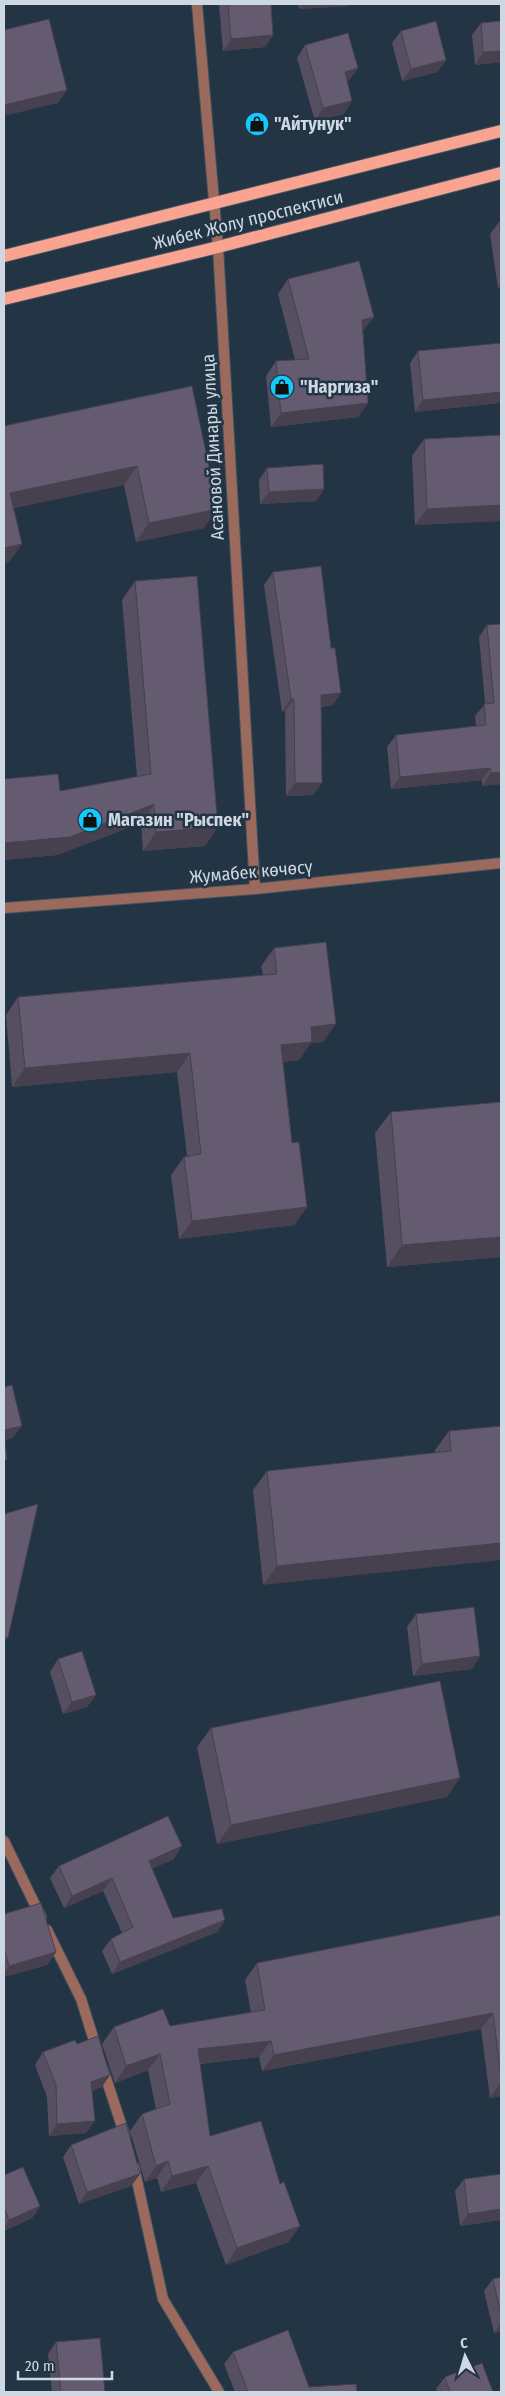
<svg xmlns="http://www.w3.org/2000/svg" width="505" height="2396" font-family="'Fira Sans Condensed',sans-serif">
<rect width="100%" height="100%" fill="#233444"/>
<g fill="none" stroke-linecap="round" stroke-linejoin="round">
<g stroke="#425260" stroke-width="12">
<path id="street" d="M197 4 218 247 255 889
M4 908 255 889 501 863
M4 1841 41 1917
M47 1930 81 1999 97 2050
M103 2069 125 2136
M134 2167 163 2299 219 2392"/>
</g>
<g stroke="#425260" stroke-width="14">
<path id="primary" d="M4 256 501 131
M4 299 218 247 501 173"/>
</g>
<use href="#street" stroke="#9c695d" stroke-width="10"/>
<use href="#primary" stroke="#f8a491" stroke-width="12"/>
</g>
<path fill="#564e61" d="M220 4H271L273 35 265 47 223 51 219 5Z
M298 4H348L347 6 299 9Z
M501 21V62L475 65 472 35 481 23Z
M401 31 446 60 437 72 402 81 392 43Z
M305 45 349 81H347L344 114 315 121 297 58Z
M499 222H501V288H498L490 234Z
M288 279 374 317 363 331 368 403 358 417 271 427 266 376 276 361 295 360 278 294Z
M418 351 499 403 415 412 410 363Z
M192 386 204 528 136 542 124 485 14 508 22 544 8 563 4 426Z
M424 439 499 521 415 525 412 456Z
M267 468 324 489 316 501 260 504 259 480Z
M273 572 333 705 321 707 313 795 286 796 285 711 282 712 264 585Z
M135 581 205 846 143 851 141 823 57 855 4 860V779L60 791 137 777 122 600Z
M487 625 501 784 482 786V780L391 789 387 747 396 735 476 726 475 716 485 704 479 637Z
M274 948 323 1042 311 1043 299 1060 283 1062 292 1143 307 1207 294 1225 179 1239 171 1175 184 1157 187 1156 177 1072 12 1087 6 1015 18 997 263 975 261 966Z
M501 1102V1257L387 1267 375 1133 391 1112Z
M501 1426 263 1585 253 1490 267 1471 435 1453V1450L449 1431Z
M416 1614 480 1656 472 1669 413 1676 407 1627Z
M58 1659 96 1695 87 1707 63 1714 50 1672Z
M211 1728 447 1797 217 1844 197 1747Z
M174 1859 152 1868 173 1918 225 1920 217 1932 112 1974 102 1951 111 1939 122 1933 103 1891 64 1908 50 1878 59 1866Z
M4 1914 56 1952 47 1965 4 1977Z
M501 1915V2096L490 2098 481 2029 262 2071 259 2057 200 2064 210 2136 280 2184 300 2226 288 2242 226 2265 196 2183 161 2192 157 2178 145 2182 130 2131 142 2114 156 2109 148 2070 115 2083 102 2044 114 2027 170 2026 251 2012 245 1980 257 1963Z
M77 2044 102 2087 92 2091 86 2133 49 2136 47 2097 35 2065 43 2052Z
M71 2145 140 2174 131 2186 79 2204 63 2157Z
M501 2174V2220L460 2226 455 2191 464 2179Z
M4 2175 40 2206 32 2218 4 2231Z
M501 2277V2331L494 2333 484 2291 493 2279Z
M56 2342 105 2392H52L48 2354Z
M233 2352 309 2387 357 2392H235L224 2364Z
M445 2377 493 2392H437L436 2389Z"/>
<path fill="#46404f" d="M302 4H348L347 6 299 9Z
M273 35 265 47 223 51 231 39Z
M501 51V62L475 65 483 52Z
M446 60 437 72 402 81 411 69Z
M358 68 349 81 336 84 345 72Z
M67 90 58 103 4 116V105Z
M352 101 344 114 315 121 323 108Z
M501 283V288H498Z
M374 317 363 331 352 334 362 320Z
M501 392V400L499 403 415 412 423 400Z
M368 403 358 417 271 427 281 413Z
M137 466 124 485 4 510 10 493Z
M324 489 316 501 260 504 269 492Z
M501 505V518L499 521 415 525 427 509Z
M218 509 204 528 136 542 149 523Z
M22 544 8 563 4 564V548Z
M341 693 333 705 312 708 321 695Z
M291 699H294L285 711 282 712Z
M490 768 482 780 391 789 400 777Z
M501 772V784L482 786 491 773Z
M295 783H322L313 795 286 796Z
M154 804 141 823 57 855 4 860V843Z
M218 827 205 846 143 851 156 832Z
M336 1024 323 1042 311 1043 299 1060 268 1063 281 1045 311 1027Z
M190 1053 177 1072 12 1087 25 1068Z
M307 1207 294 1225 179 1239 192 1221Z
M501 1237V1257L387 1267 402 1245Z
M22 1426 13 1438 4 1441V1430Z
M501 1543V1560L263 1585 277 1566Z
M4 1637 8 1638 4 1644Z
M480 1656 472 1669 413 1676 422 1664Z
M96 1695 87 1707 63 1714 72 1702Z
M460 1778 447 1797 217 1844 231 1825Z
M182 1846 174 1859 141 1874 149 1861Z
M112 1878 103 1891 64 1908 72 1896Z
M225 1920 217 1932 112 1974 120 1962Z
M56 1952 47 1965 4 1977V1974L9 1966Z
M493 2013 481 2029 262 2071 274 2055Z
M271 2041 259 2057 187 2065 198 2049Z
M160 2054 148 2070 115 2083 126 2066Z
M110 2075 102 2087 83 2095 91 2082Z
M501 2082V2096L490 2098Z
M95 2121 86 2133 49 2136 57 2124Z
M168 2161 157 2178 145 2182 156 2166Z
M208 2166 196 2183 161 2192 172 2176Z
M140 2174 131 2186 79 2204 87 2192Z
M40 2206 32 2218 4 2231V2228L9 2220Z
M501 2209V2220L460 2226 468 2214Z
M300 2226 288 2242 226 2265 237 2248Z
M501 2323V2331L494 2333Z"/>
<path fill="#645b71" stroke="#46404f" d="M228 4H271L273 35 231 39Z
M49 19 67 90 4 105V30Z
M436 21 446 60 411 69 401 31Z
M501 21V51L483 52 481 23Z
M348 33 358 68 345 72 352 101 323 108 305 45Z
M499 222H501V240Z
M359 261 374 317 362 320 368 403 281 413 276 361 309 359 288 279Z
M501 343V392L423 400 418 351Z
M192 386 218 509 149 523 137 466 10 493 22 544 4 548V426Z
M501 435V505L427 509 424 439Z
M323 464 324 489 269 492 267 468Z
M321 566 331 648H335L341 693 321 695 322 783H295L294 699H291L273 572Z
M197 576 218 827 156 832 154 804 70 837 4 843V779L58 774 60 791 151 774 135 581Z
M501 624V772L491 773 490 768 400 777 396 735 486 725 484 704 494 703 487 625Z
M326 942 336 1024 311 1027 312 1042 281 1045 292 1143 299 1142 307 1207 192 1221 184 1157 201 1154 190 1053 25 1068 18 997 277 974 274 948Z
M501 1102V1237L402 1245 391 1112Z
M12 1385 22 1426 4 1430 7 1460H4V1387Z
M501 1426V1543L277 1566 267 1471 451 1451 449 1431Z
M38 1504 8 1638 4 1637V1514Z
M474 1607 480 1656 422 1664 416 1614Z
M82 1651 96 1695 72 1702 58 1659Z
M440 1681 460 1778 231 1825 211 1728Z
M168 1816 182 1846 149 1861 173 1918 222 1909 225 1920 120 1962 111 1939 133 1927 112 1878 72 1896 59 1866Z
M41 1903 56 1952 9 1966 4 1948V1914Z
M501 1915V2077L493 2013 274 2055 271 2041 198 2049 210 2136 261 2121 280 2184 284 2182 300 2226 237 2248 208 2166 172 2176 168 2161 156 2166 142 2114 170 2104 160 2054 126 2066 114 2027 163 2009 170 2026 265 2010 257 1963Z
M98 2036 110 2075 91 2082 95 2121 57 2124 56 2085 43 2052 75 2040 77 2044Z
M126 2123 140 2174 87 2192 71 2145Z
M23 2167 40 2206 9 2220 4 2207V2175Z
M501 2174V2209L468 2214 464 2179Z
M501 2277V2315L493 2279Z
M288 2330 309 2387 356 2384 357 2392H248L233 2352Z
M100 2338 105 2392H61L56 2342Z
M482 2363 493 2392H450L445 2377Z"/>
<defs>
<g id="shop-disc" transform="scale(1.25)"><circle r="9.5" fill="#13cafb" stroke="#233444"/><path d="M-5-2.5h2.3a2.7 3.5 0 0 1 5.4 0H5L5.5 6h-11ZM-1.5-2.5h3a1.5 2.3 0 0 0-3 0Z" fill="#111"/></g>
</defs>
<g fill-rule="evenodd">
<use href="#shop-disc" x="257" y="124"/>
<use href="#shop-disc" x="282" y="387"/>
<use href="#shop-disc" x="90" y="820"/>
</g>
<g text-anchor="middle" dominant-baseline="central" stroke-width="5" stroke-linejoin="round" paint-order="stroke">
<g font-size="18" font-weight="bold" fill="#cdd8e2" stroke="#233444" text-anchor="start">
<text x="274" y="124">"Айтунук"</text>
<text x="300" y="387">"Наргиза"</text>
<text x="108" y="820">Магазин "Рыспек"</text>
</g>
<g font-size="18" fill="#cdd8e2" stroke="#233444">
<text transform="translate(248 220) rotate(-14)">Жибек Жолу проспектиси</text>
<text transform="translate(213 447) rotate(-93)">Асановой Динары улица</text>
<text transform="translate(251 872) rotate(-5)">Жумабек көчөсү</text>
</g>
</g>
<rect width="505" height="2396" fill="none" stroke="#cdd8e2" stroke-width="10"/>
<g transform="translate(465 2356) rotate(355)" stroke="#233444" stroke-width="4" paint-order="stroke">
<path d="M0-4L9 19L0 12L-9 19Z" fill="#cdd8e2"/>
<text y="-8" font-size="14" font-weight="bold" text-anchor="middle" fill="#cdd8e2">С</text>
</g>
<path d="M18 2371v8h94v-8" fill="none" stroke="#cdd8e2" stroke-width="2.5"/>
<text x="25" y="2371" font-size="15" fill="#cdd8e2" stroke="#233444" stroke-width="4" paint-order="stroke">20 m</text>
</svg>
